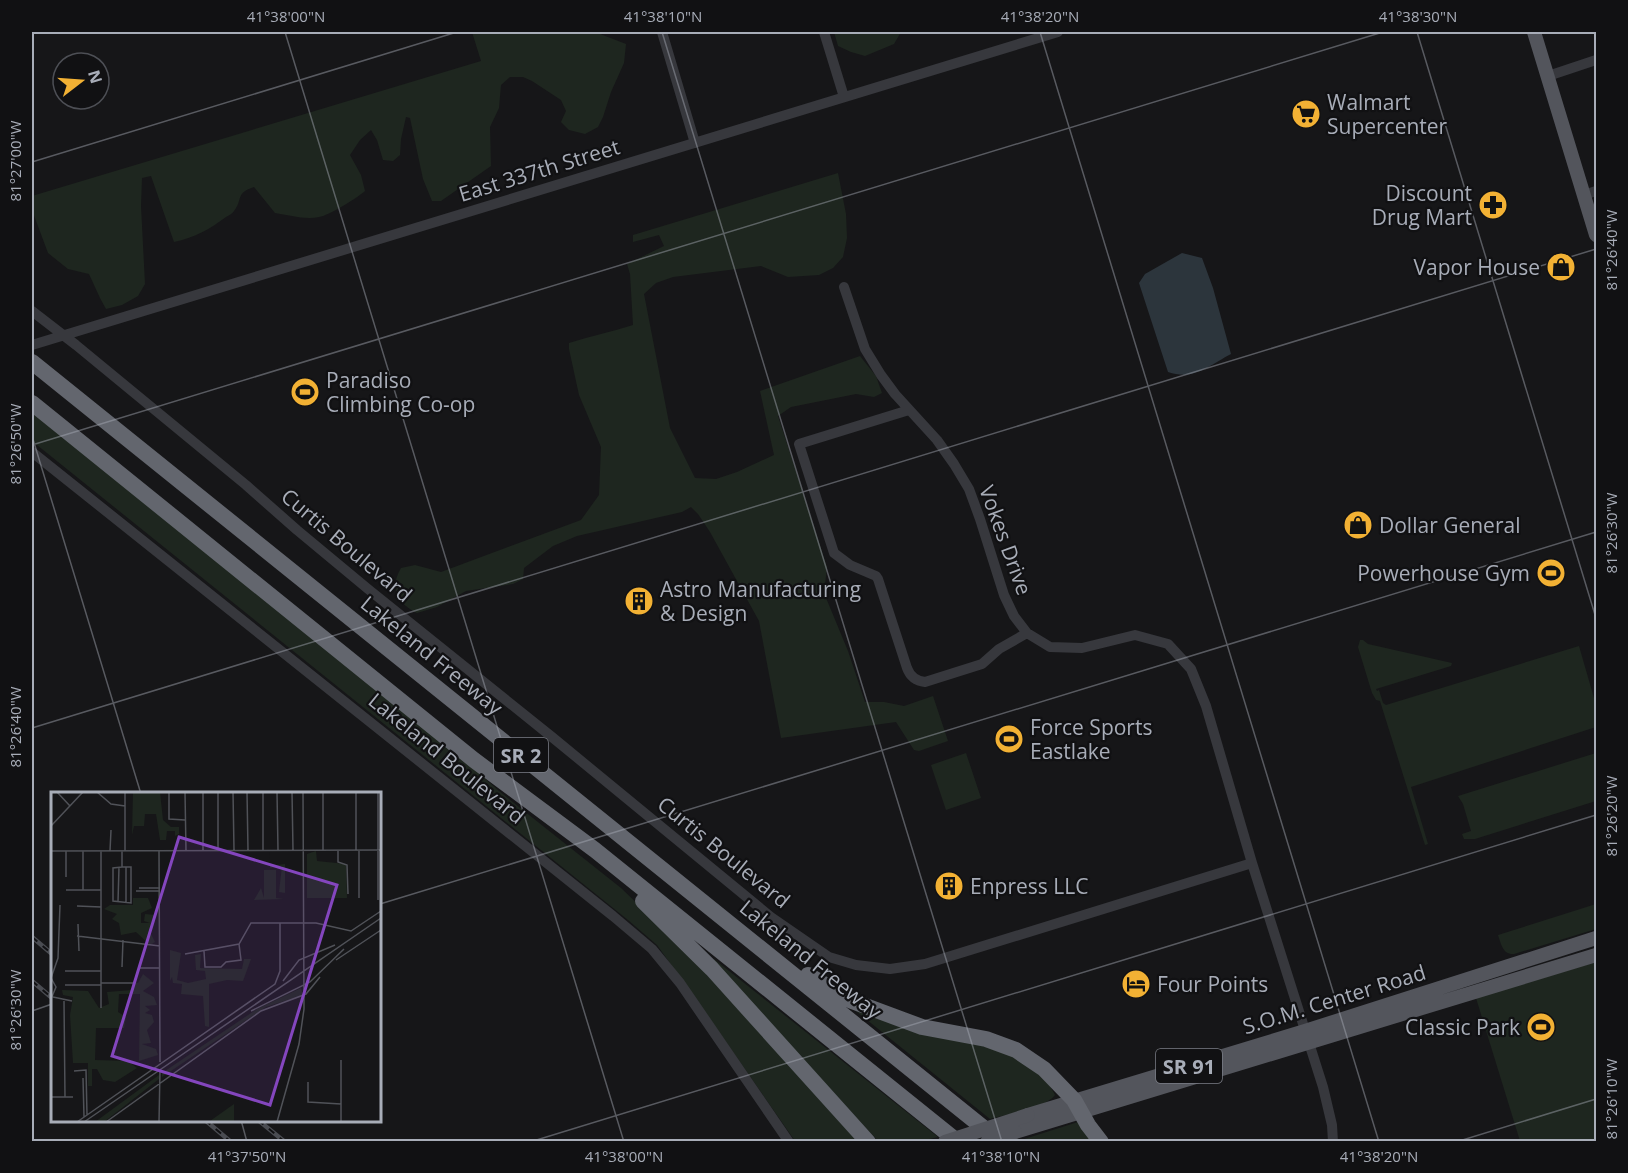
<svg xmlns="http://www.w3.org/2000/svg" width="1628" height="1173" font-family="'Open Sans',sans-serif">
<rect width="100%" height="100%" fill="#161618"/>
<path fill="#1e261f" d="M472 32H595L626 44 624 63 611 92 603 117 598 127 585 134 569 130 561 122 566 111 561 100 532 81 523 77H510L501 85 499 108 490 127 491 166 441 201H432L423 179 410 118 406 117 401 139 400 155 393 161 383 160 377 140 371 130 360 140 350 155 361 175 365 191C357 198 328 216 319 217 305 220 289 215 275 213L254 187C235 193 243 200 234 211 232 214 229 215 226 217 210 229 194 238 174 242L151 176 142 178 141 206 145 284 138 296 122 305 106 309 100 298 89 274 68 269 48 253 32 210V196L481 61Z
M834 32H901L894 44 865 56 851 52 838 46Z
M838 173 846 214 847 238 843 257 833 268 819 275 788 277 761 266 673 277 656 283 644 294 670 428 695 478 716 479 737 472 774 455 760 391 860 356 876 376 882 393 874 397 856 394 791 407 778 416 827 567 824 593 848 651 865 702H884L904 706 933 696 948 741 919 751 914 750 896 722 781 738 759 621 710 532 698 514 691 507 682 512 577 536 553 546 524 568 523 579 513 584 466 591 437 607 417 613C397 603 389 588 401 568L415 565 441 572 581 520 599 495 601 447 579 395 569 349V343C590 336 612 332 633 325L630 274 627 264 664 246 659 235 633 242V235Z
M32 409 435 734 499 791 621 888 649 915 679 944 856 1139V1141H795L710 1019 657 945 628 920 32 441Z
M1360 640H1363L1368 644 1452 663 1451 666 1376 689 1377 691 1379 690 1383 703 1386 705 1579 646 1596 705V727L1411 787 1428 844 1425 845 1380 701 1376 700 1372 693 1358 647Z
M966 753 981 798 946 810 931 765Z
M1596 753V801L1475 839H1464L1462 834 1471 831 1463 804 1458 796Z
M1596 904V929L1514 954C1503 955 1501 944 1498 935Z
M714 959 938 1137 921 1141H878L713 962Z
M1596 962V1141H1520L1476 998Z
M841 999 1018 1055 1049 1084 1055 1095C1047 1107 1005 1115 990 1119Z
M1078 1122 1093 1141H1018Z"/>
<path fill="#2c353c" d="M1182 253 1202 258 1213 288 1231 354C1208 366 1194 381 1168 372L1139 283 1145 274Z"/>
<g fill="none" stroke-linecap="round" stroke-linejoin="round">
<path stroke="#37383d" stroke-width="10" d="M662 32 695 143
M824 32 844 97
M1548 76 1596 60
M1584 195 1596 191
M844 287 865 349 881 375 895 394 937 440 954 464 969 489 980 519 1004 595 1014 616 1027 633 1050 647 1082 648 1135 635 1168 644 1191 669 1206 706 1252 863 1323 1087 1332 1125 1333 1142
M32 311 76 345 246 485 297 530 368 589 552 737 771 917 829 957 856 965 890 969 925 964 1252 863
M32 345 1058 32
M909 410 799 444 834 553 850 565 876 576 878 579 907 668C910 676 915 681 925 682L982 664 999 649 1027 633
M32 452 613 916 652 949 680 983 789 1142"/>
<path stroke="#53555c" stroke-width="14" d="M1534 32 1596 235
M1028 1115 1305 1031 1596 938
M1015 1132 1596 955"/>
<path stroke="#63666e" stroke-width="16" d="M32 362 996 1138
M32 403 474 760 595 850 958 1142
M643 901 712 969 868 1142
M808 975 852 1001 922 1027 986 1039 1016 1050 1044 1069 1074 1100 1088 1125 1101 1142"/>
<g stroke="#4a4c52" stroke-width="4.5">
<path id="rail" d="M32 937 52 954
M32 981 52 998
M205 1120 231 1142
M258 1120 285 1142"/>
</g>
<use href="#rail" stroke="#111113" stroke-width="2" stroke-dasharray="7" stroke-linecap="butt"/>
<path stroke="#53555c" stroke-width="14" d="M945 1142 1028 1115
M987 1142 1015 1132"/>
</g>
<path fill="none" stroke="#a8adb8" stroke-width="1.5" stroke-opacity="0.45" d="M285 32 624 1142M662 32 1002 1142M1040 32 1379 1142M1417 32 1596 618M32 162 457 32M32 436 141 794M32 445 1383 32M32 728 1596 249M380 904 1596 532M32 1011 52 1004M241 1120 247 1142M530 1142 1596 815M1456 1142 1596 1099"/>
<defs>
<g id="supermarket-disc" transform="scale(1.5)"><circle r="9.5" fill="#f2b134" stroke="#111113"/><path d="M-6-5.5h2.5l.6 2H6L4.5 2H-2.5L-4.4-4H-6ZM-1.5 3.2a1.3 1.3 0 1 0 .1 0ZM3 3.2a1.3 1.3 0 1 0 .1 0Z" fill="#111"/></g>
<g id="pharmacy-disc" transform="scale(1.5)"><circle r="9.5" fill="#f2b134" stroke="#111113"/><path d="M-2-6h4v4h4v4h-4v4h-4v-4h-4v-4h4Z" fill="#111"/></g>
<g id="shop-disc" transform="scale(1.5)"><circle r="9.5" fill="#f2b134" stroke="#111113"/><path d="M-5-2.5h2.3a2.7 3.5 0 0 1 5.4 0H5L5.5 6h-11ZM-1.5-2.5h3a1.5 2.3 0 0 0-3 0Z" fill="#111"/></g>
<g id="stadium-disc" transform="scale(1.5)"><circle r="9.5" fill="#f2b134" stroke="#111113"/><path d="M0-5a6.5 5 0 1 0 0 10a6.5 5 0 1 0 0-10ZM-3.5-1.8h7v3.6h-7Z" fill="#111"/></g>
<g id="building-disc" transform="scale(1.5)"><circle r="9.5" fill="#f2b134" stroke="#111113"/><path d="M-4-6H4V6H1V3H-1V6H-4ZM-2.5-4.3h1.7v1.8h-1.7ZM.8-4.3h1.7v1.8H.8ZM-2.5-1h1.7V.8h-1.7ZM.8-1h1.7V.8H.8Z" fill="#111"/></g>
<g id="hotel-disc" transform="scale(1.5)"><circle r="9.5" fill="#f2b134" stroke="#111113"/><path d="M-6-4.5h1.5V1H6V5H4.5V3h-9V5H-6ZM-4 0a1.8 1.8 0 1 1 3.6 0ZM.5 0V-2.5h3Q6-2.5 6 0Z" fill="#111"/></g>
</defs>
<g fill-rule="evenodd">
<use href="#supermarket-disc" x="1306" y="114"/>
<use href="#pharmacy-disc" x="1493" y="205"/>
<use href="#shop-disc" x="1561" y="267"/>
<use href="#stadium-disc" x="305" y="392"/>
<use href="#shop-disc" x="1358" y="525"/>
<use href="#stadium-disc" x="1551" y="573"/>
<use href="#building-disc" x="639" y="601"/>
<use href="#stadium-disc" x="1009" y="739"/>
<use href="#building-disc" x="949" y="886"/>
<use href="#hotel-disc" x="1136" y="984"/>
<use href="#stadium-disc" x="1541" y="1027"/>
</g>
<g text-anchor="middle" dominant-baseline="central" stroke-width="4.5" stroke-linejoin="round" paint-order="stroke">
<g fill="#111113" stroke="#7b7e86" stroke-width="1.5">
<rect x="494" y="738" width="54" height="34" rx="4.5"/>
<rect x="1156" y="1049" width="66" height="34" rx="4.5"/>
</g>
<g font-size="20" font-weight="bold" fill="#a8adb8">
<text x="521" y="755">SR 2</text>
<text x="1189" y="1066">SR 91</text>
</g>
<g font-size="21" fill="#a8adb8" stroke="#111113" text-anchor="start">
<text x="1327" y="102">Walmart<tspan x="1327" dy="24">Supercenter</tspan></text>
<text x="1472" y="193" text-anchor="end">Discount<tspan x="1472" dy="24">Drug Mart</tspan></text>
<text x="1540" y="267" text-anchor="end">Vapor House</text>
<text x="326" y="380">Paradiso<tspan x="326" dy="24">Climbing Co-op</tspan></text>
<text x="1379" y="525">Dollar General</text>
<text x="1530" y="573" text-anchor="end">Powerhouse Gym</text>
<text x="660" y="589">Astro Manufacturing<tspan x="660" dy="24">&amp; Design</tspan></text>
<text x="1030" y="727">Force Sports<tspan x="1030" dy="24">Eastlake</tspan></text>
<text x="970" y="886">Enpress LLC</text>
<text x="1157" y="984">Four Points</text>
<text x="1520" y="1027" text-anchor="end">Classic Park</text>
</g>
<g font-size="21" fill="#a8adb8" stroke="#111113">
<text transform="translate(539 170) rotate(-17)">East 337th Street</text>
<text transform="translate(1006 540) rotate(70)">Vokes Drive</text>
<text transform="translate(347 545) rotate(40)">Curtis Boulevard</text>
<text transform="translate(432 655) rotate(39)">Lakeland Freeway</text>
<text transform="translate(447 758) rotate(39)">Lakeland Boulevard</text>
<text transform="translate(724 852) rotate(39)">Curtis Boulevard</text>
<text transform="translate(811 959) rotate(39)">Lakeland Freeway</text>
<text transform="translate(1334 999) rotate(-17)">S.O.M. Center Road</text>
</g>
</g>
<g transform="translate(51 792)">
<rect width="330" height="330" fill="#161618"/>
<path d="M82 0H109L112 28 120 35H128V42L124 44V39H116L115 48H109L105 22H94L93 34H83L81 43ZM265 59 266 69 295 72 296 106H256V62ZM218 60 219 74 234 72V101L228 100 231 74 219 76ZM213 78H225V106L233 107 203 108 210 96 213 106ZM82 106H97L101 116 90 121V131H99L93 129 94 122 105 123 99 140 104 150 99 153 85 140 70 143 68 131 61 127 66 122 53 117 59 113H82ZM119 158 130 161 126 188 137 191 155 187 154 179 145 178 144 163 150 162 149 176 191 177 193 167H200L192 189 176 188 158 192V235L154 234 152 204 130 202 131 192 122 191 121 185 119 189ZM92 182 103 191 92 199 103 205 106 213 94 214 99 218 94 221 101 223 103 230 96 238 100 251 91 252 105 257 107 263 88 269 89 202H68L67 220 75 225 73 236H45L44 268 77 269 86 276 64 290 52 288 46 277H41V294H37V271H22L19 223 22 205 12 203 11 198 37 199 48 216 58 212 56 200 81 198 82 189 87 191ZM250 196 252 203 215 215 111 285V281L206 217ZM108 283V287L53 330H44ZM183 312V330H159V329Z" fill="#1e261f"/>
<path fill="none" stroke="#505258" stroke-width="1.5" d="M6 0 19 14M46 0 60 12 74 14M74 0V59M118 0V27L134 28M134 0 135 59M152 0V59M167 0V59M182 0 183 58M196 0 197 58M212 0V58M226 0 227 58M241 0 242 58M272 0V58M305 0V58M327 0V108M0 34 32 0M287 58V70L296 73 297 102M308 58V106M0 59 330 58M15 59V85M32 59V98M50 59V216M59 59 60 38M108 59 109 270M71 75 62 76V109L80 111V75H71V59M75 75V110M88 96H109M15 98H50M85 99H109M67 110 68 75M26 114 50 115M27 132 28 159M26 144 109 154M153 159 154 175H170L175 170 190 168 188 152M134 162 188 152 200 131H265L300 139 330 119M285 168 330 138M71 175 72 148M88 176H109M14 179H50M0 186 7 166 9 113M0 186 5 195 0 207M232 189 248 168 284 153M50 191H83M14 193H50M2 205 21 209M13 209 14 305M200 219 259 190 293 157M23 279 35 278 36 323M32 286 33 325M257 290V310L290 312M0 305H22M26 330 224 192 229 179V131M33 330 330 126M55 330 210 219 255 202 269 185M108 330 109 278M226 330 248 252 253 217 252 0M290 330V268"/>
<path fill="#8446be" fill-opacity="0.15" stroke="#8446be" stroke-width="3" d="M128 45 286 93 219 313 61 264Z"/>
<rect width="330" height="330" fill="none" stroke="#a8adb8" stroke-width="3"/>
</g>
<rect width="1628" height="1173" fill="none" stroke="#111113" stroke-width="66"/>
<g transform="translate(81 81) rotate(73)"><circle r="28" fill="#111113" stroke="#4d4f55" stroke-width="1.5"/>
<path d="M0-4.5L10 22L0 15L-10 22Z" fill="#f2b134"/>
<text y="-9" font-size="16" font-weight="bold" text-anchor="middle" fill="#a8adb8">N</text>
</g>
<rect x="33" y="33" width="1562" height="1107" fill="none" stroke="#a8adb8" stroke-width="2"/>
<g font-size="15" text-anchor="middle" fill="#a8adb8">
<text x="286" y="22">41°38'00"N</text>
<text x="663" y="22">41°38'10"N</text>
<text x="1040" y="22">41°38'20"N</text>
<text x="1418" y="22">41°38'30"N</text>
<text transform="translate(16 161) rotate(-90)" y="5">81°27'00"W</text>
<text transform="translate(1612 250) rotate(-90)" y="5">81°26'40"W</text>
<text transform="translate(16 444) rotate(-90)" y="5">81°26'50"W</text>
<text transform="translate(1612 533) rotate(-90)" y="5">81°26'30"W</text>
<text transform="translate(16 727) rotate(-90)" y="5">81°26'40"W</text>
<text transform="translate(1612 816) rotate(-90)" y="5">81°26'20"W</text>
<text transform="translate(16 1010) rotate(-90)" y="5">81°26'30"W</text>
<text transform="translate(1612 1099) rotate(-90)" y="5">81°26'10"W</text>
<text x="247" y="1162">41°37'50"N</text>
<text x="624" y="1162">41°38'00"N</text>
<text x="1001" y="1162">41°38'10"N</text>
<text x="1379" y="1162">41°38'20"N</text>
</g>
</svg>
